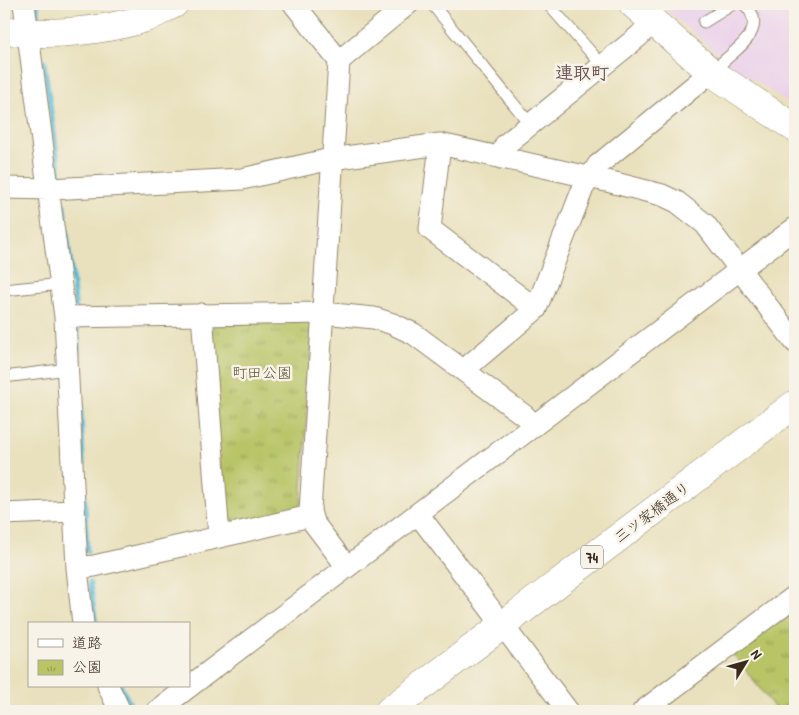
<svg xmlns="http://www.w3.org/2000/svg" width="799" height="715" font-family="'Patrick Hand','Klee One',sans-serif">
<defs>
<pattern id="park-tufts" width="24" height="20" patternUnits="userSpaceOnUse" patternTransform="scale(1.25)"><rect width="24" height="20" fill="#b8c466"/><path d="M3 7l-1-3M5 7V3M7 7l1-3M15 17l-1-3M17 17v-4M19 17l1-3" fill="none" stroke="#979f53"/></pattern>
</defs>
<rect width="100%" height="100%" fill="#f7f3e8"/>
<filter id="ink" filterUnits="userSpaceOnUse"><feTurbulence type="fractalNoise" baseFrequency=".02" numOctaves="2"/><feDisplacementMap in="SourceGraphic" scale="10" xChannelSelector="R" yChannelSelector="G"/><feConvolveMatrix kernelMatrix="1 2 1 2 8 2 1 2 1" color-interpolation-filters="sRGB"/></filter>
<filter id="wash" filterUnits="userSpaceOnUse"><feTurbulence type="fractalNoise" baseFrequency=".0096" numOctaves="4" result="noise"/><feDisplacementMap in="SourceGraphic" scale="20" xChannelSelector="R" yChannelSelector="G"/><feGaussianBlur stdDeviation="1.12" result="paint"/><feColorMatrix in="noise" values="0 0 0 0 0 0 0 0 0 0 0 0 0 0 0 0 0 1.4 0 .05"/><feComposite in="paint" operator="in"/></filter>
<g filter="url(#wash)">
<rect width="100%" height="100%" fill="#e9e1bd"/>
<path fill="#ebd1eb" d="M659 4H795V108L724 59Z"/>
<path fill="url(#park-tufts)" stroke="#7a7742" d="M306 321 313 327 301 505 294 512 231 527 225 520 209 329 216 325Z
M795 607V711H777L733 654Z"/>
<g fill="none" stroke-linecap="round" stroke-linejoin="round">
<path stroke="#58b9d6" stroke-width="5" d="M37 4 38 14
M44 62 60 175
M64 205 76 311
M77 322 87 551
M90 583 96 624
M121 686 133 710"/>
</g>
</g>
<g filter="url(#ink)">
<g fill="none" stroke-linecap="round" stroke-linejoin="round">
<g stroke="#92866e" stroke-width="13">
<path id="lane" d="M432 4 530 124
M548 4 602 65
M704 22 733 4
M711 72C729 54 773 31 744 4
M4 290 62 284
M4 377 68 369"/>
</g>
<g stroke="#92866e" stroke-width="23">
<path id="street" d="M24 4 65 317 77 568 83 624
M294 4 339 61 310 511 313 522 347 567
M339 61 408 4
M440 144 430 229 536 309
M501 158 505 145 639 36 652 22
M4 188 50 189 242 179 331 159 440 144 611 182 662 195 677 202 705 224 795 342
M202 314 219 537
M65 317 323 313 374 318 393 324 414 334 525 416 534 426
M465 372 472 363 536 309 583 188 598 165 711 72
M4 514 74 511
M418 514 568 711
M77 568 94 566 310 516
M108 686 120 711
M157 711 795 228
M643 711 795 596"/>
</g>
<g stroke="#92866e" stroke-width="29">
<path id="secondary" d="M633 4 711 72 795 128
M4 30C46 37 105 31 146 18 156 14 165 8 174 4"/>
</g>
<g stroke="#92866e" stroke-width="29">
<path id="primary" d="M389 711 795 404"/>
</g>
<use href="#lane" stroke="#fff" stroke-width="11"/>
<use href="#street" stroke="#fff" stroke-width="21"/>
<use href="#secondary" stroke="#fff" stroke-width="28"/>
<use href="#primary" stroke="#fff" stroke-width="28"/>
</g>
</g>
<g text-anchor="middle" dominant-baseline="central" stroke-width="5" stroke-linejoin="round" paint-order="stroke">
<rect fill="#f7f3e8" stroke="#73665b" stroke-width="1" x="581" y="545.5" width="22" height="23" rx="4"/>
<g font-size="14" font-weight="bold" fill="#3b2a1e">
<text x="592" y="557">74</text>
</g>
<g font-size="15" fill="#5a5030" stroke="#f7f3e8">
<text x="262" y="372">町田公園</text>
</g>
<g font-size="15" fill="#3b2a1e" stroke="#f7f3e8">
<text transform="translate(652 512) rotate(-37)">三ツ家橋通り</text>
</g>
<g font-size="18" font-weight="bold" fill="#6c5155" stroke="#f7f3e8">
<text x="582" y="72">連取町</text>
</g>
</g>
<rect width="799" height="715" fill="none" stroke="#f7f3e8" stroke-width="20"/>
<rect x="28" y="622" width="162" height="65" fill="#f7f3e8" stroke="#aca397"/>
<rect x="38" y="639" width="25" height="8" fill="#ffffff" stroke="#aca397"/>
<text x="72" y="648" font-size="15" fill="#3b2a1e">道路</text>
<rect x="38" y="660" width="25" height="15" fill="url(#park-tufts)" stroke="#aca397"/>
<text x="72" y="672" font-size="15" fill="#3b2a1e">公園</text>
<g transform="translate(746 662) rotate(53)" stroke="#f7f3e8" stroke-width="4" paint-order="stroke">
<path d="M0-4L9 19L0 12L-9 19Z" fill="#3b2a1e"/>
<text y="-8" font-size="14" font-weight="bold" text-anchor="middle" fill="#3b2a1e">N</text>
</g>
</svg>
